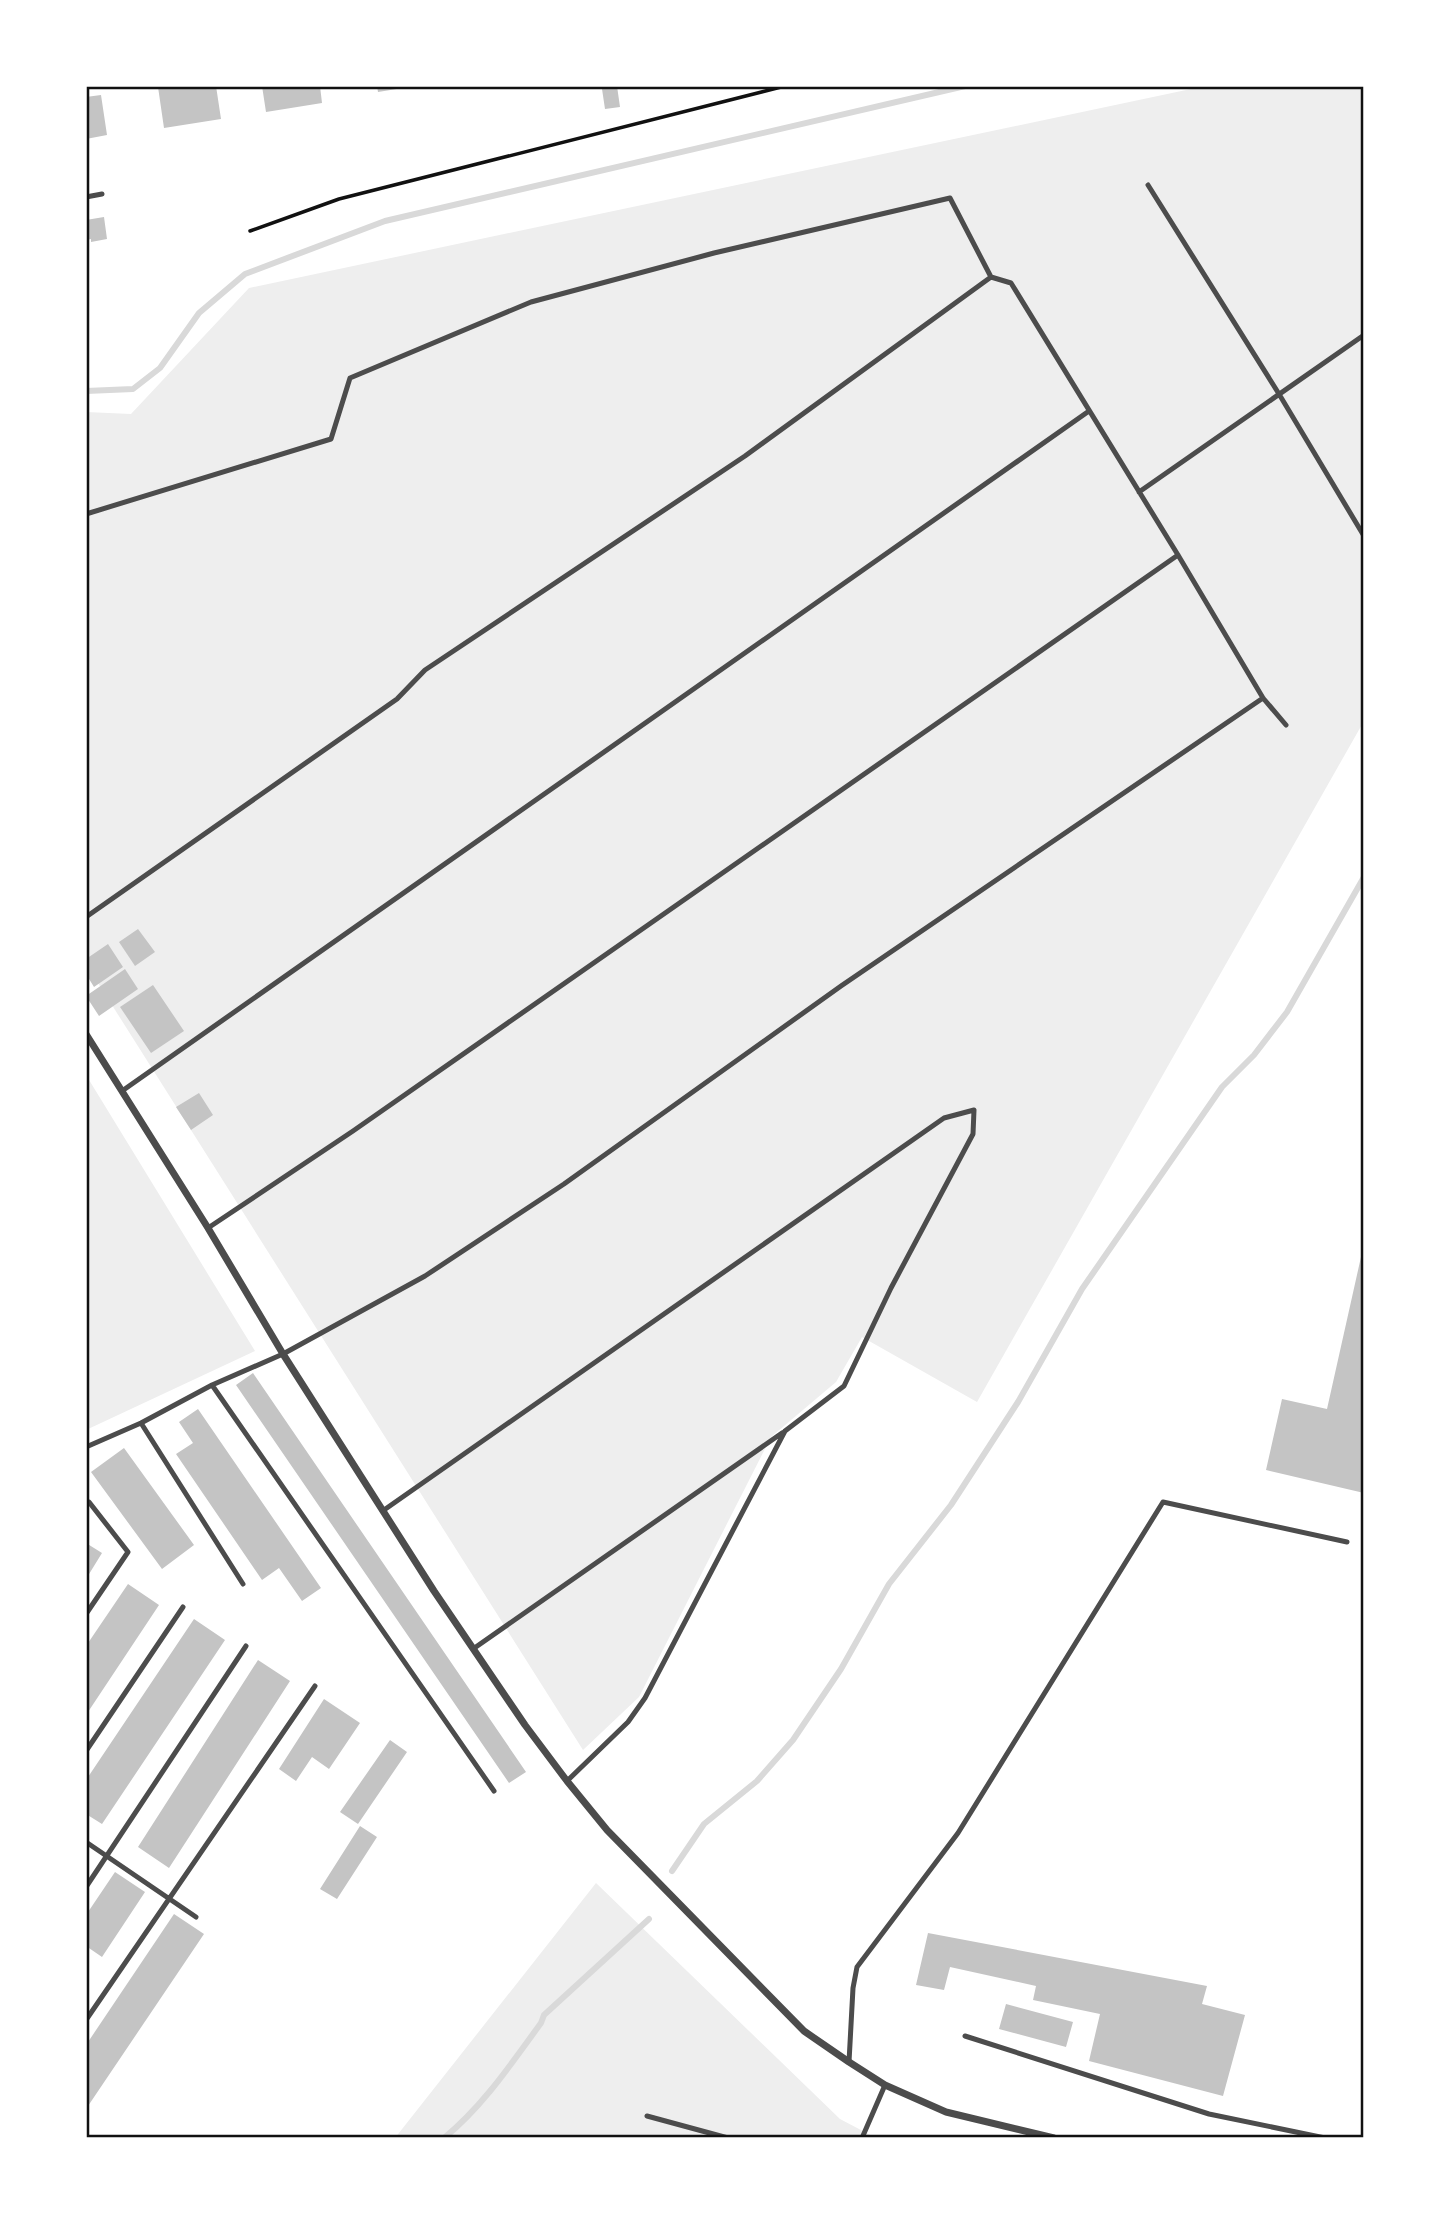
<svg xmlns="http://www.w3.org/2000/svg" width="1450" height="2224" font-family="'Source Sans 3',sans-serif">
<rect width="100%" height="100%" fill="#fff"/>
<path fill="#eee" d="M1205 86H1364V721L977 1402 862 1337 836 1382 771 1437 639 1697 583 1750 86 964V412L131 414 249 288Z
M86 1075 255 1351 86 1430Z
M596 1883 840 2119 876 2138H395Z"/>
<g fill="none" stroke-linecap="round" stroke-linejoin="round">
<path stroke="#d9d9d9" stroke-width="6" d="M86 391 133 389 160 368 199 313 245 274 385 221 965 86
M672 1871 704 1824 757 1781 793 1740 841 1669 889 1584 951 1505 1018 1402 1082 1289 1222 1087 1254 1055 1287 1012 1364 877
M444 2138C483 2106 511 2064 541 2023L544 2015 649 1919"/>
</g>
<path fill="#c4c4c4" d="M167 86H216L221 119 164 128 158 87Z
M262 86H320L322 103 266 112Z
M377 86H409V87L378 92Z
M617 86 620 107 605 109 602 89Z
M101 95 107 135 86 139V97Z
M104 217 107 239 91 242V239L86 240V220Z
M138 929 155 952 135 966 119 942Z
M108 944 123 967 94 987 86 974V959Z
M125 969 138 989 99 1016 86 996Z
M153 985 184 1031 151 1053 120 1007Z
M199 1093 213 1115 191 1130 176 1107Z
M1363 1248H1364V1493L1266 1470 1282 1399 1327 1409Z
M253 1373 526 1772 509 1783 236 1385Z
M198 1409 321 1588 302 1601 279 1568 262 1580 176 1454 193 1443 179 1422Z
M124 1448 194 1545 162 1569 91 1472Z
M86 1543 102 1553 86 1579Z
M128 1584 159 1605 86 1715V1646Z
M194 1619 225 1640 102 1824 86 1814V1780Z
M258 1660 290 1681 169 1868 138 1847Z
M324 1699 360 1723 329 1769 312 1757 296 1781 279 1769Z
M390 1740 407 1752 358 1824 340 1812Z
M360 1826 377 1837 337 1899 320 1889Z
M115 1872 145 1892 102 1957 86 1946V1915Z
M174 1914 204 1934 86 2109V2045Z
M928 1933 1207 1986 1202 2004 1245 2015 1223 2096 1089 2061 1100 2014 1033 2000 1036 1986 950 1967 944 1990 916 1985Z
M1006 2004 1073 2022 1066 2047 999 2029Z"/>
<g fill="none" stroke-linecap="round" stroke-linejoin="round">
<path stroke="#111" stroke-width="3.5" d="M250 231 339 199 785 86"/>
<path stroke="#4c4c4c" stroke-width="5" d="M1148 185 1279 394 1364 536
M86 197 102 194
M1139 492 1364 335
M86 514 331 439 350 378 531 302 714 253 950 198 991 277 1011 283 1178 555 1263 698 1286 725
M86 917 397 699 425 670 745 456 991 277
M122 1091 1089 411
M208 1228 353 1131 1178 555
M212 1385 494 1791
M141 1423 243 1584
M86 1447 141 1423 212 1385 283 1354 425 1276 564 1184 841 986 1263 698
M86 1502H89L128 1552 86 1614
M384 1510 944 1118 974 1110 973 1134 891 1288 844 1386 785 1431 645 1698 628 1722 567 1781
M473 1649 782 1433
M86 1751 183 1607
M86 1842 196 1917
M86 1887 246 1646
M86 2020 315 1686
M965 2036 1209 2114 1325 2138
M849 2062 853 1988 857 1967 958 1833 1163 1502 1347 1542
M647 2116 728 2138
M862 2138 885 2085"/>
<path stroke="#4c4c4c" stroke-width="7" d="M86 1034 208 1228 283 1354 434 1591 525 1725 567 1781 607 1830 804 2031 849 2062 885 2085 946 2112 1054 2138"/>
</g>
<rect width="1450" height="2224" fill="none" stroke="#ffffff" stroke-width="175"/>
<rect x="88" y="88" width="1274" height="2048" fill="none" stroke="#111" stroke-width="2.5"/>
</svg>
